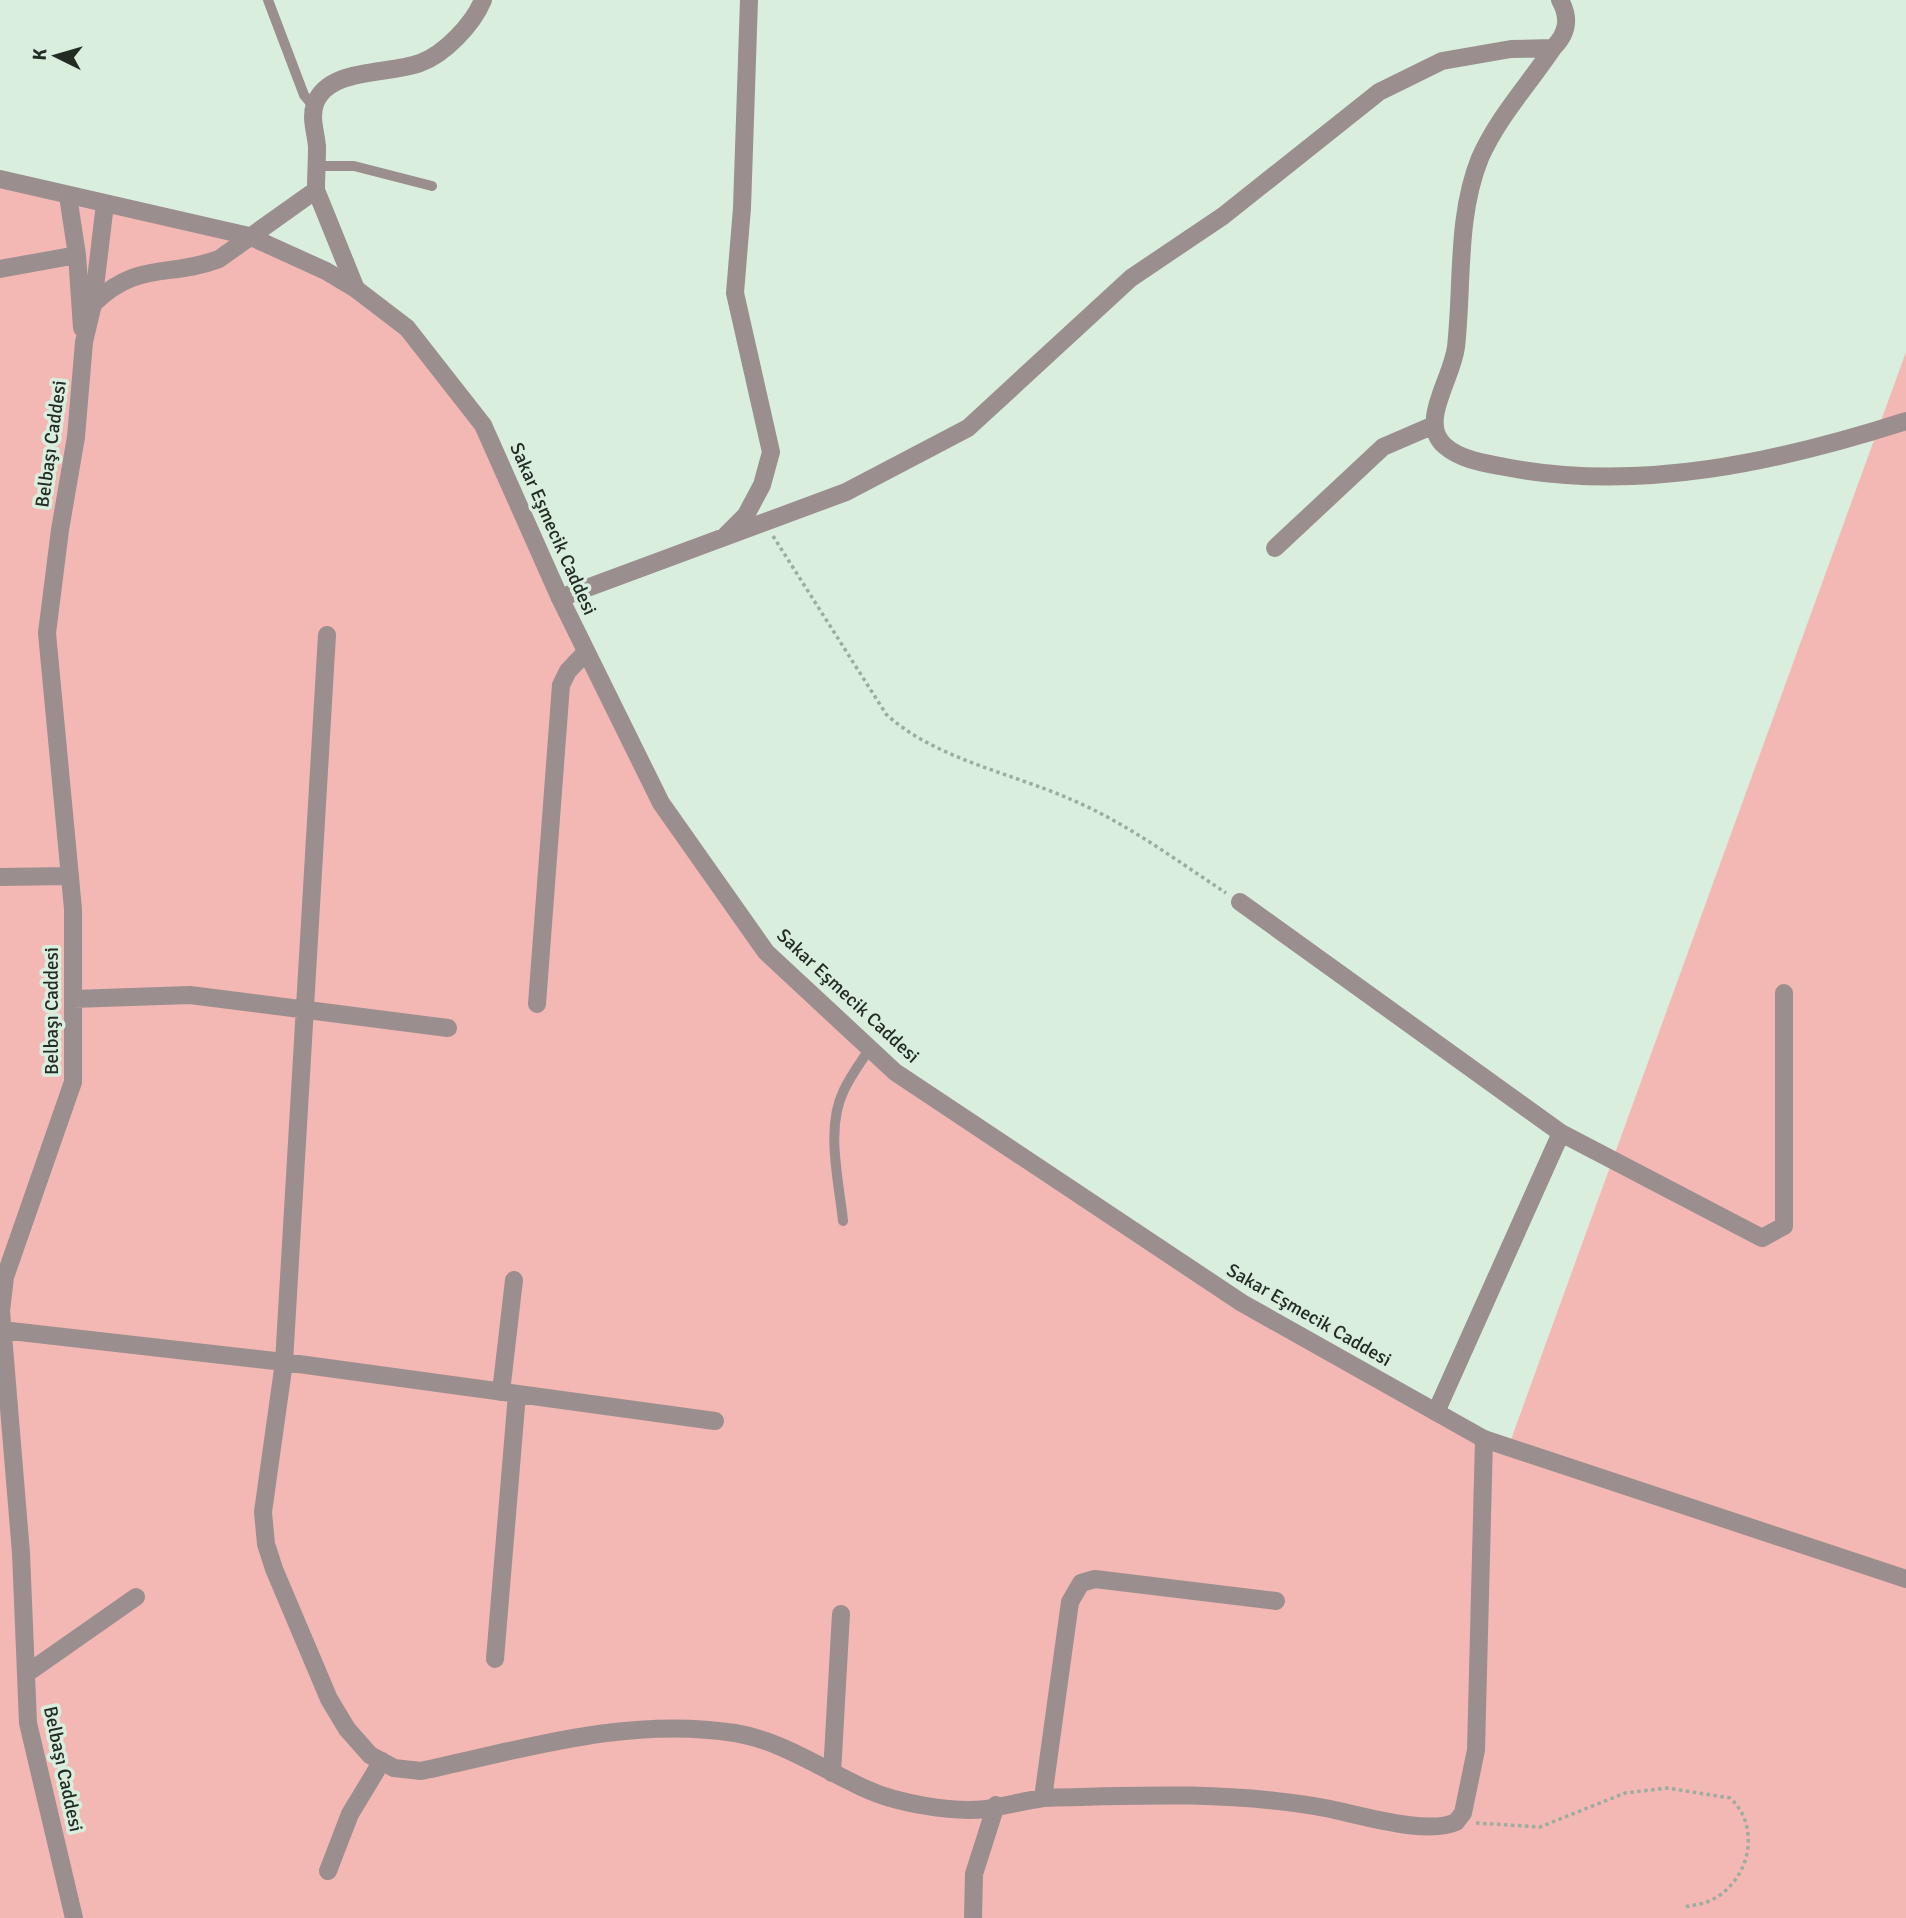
<svg xmlns="http://www.w3.org/2000/svg" width="1906" height="1918" font-family="Signika,sans-serif">
<rect width="100%" height="100%" fill="#d9eedd"/>
<path fill="#f3b8b4" d="M0 179 85 197 297 259 400 328 457 394 497 467 614 714 737 909 865 1046 1278 1321 1509 1445 1906 352V1918H0Z"/>
<g fill="none" stroke-linecap="round" stroke-linejoin="round">
<path stroke="#9cada0" stroke-width="3.5" stroke-dasharray="3.5 3.5" stroke-linecap="butt" d="M773 536 886 714C933 758 1011 773 1070 799 1125 822 1176 860 1226 893
M1476 1823 1540 1827 1625 1793 1667 1788 1730 1798C1759 1824 1752 1872 1720 1895 1709 1903 1696 1905 1683 1907"/>
<path stroke="#9a8e8e" stroke-width="10" d="M268 0 304 95 314 107
M316 166H354L432 186
M843 1221C839 1181 825 1128 844 1090 851 1075 861 1062 870 1048"/>
<path stroke="#9a8e8e" stroke-width="18" d="M1553 48C1529 84 1498 117 1480 158 1456 217 1463 285 1456 347 1454 363 1445 381 1440 397 1434 414 1430 433 1445 446 1461 460 1485 463 1505 467 1639 493 1778 462 1906 421
M316 190 356 289
M68 196 77 255 82 328
M0 269 77 255
M93 304C138 260 169 278 219 259L316 190C316 175 317 161 317 147 316 132 310 119 315 104 328 67 389 75 420 63 445 54 473 24 483 0
M726 535 746 515 762 485 771 452 735 293 742 208 749 0
M1275 548 1383 447 1434 425
M560 598 846 492 968 428 1131 278 1223 216 1379 92 1442 61 1511 49 1553 48C1568 33 1570 18 1560 0
M327 635 284 1362 263 1512 266 1544 274 1569 329 1699 347 1729 370 1755 394 1768 421 1771C524 1749 629 1716 735 1733 783 1741 823 1770 866 1789 896 1803 953 1813 986 1809 1005 1806 1024 1801 1043 1798L1070 1602 1081 1583 1095 1579 1276 1601
M0 877 70 876
M1240 902 1561 1133 1436 1412
M73 999 190 995 448 1028
M537 1004 561 685 568 671 586 652
M1561 1133 1762 1238 1784 1226V993
M2 1330 284 1362 715 1421
M501 1392 514 1280
M495 1659 517 1394
M26 1674 136 1597
M832 1773 841 1614
M1043 1798C1137 1795 1232 1791 1325 1808 1357 1814 1427 1836 1456 1822L1463 1813 1476 1750 1484 1439
M328 1871 350 1814 382 1761
M74 1918 28 1723 21 1553 1 1311 5 1277 73 1082V909L47 633 60 530 76 437 84 342 93 304 105 204
M973 1918 974 1874 996 1805"/>
<path stroke="#9a8e8e" stroke-width="18" d="M0 179 249 236 326 271 356 289 407 328 483 425 560 598 661 803 766 952 895 1072 1242 1303 1484 1439 1906 1579"/>
</g>
<g text-anchor="middle" dominant-baseline="central" stroke-width="7" stroke-linejoin="round" paint-order="stroke">
<g font-size="19" fill="#232b25" stroke="#d9eedd">
<text transform="translate(51 444) rotate(-82)">Belbaşı Caddesi</text>
<text transform="translate(553 529) rotate(66)">Sakar Eşmecik Caddesi</text>
<text transform="translate(848 996) rotate(43)">Sakar Eşmecik Caddesi</text>
<text transform="translate(52 1011) rotate(-90)">Belbaşı Caddesi</text>
<text transform="translate(1309 1315) rotate(30)">Sakar Eşmecik Caddesi</text>
<text transform="translate(63 1769) rotate(78)">Belbaşı Caddesi</text>
</g>
</g>
<g transform="translate(56 56) rotate(275)" stroke="#d9eedd" stroke-width="5" paint-order="stroke">
<path d="M0-5L12 26L0 18L-12 26Z" fill="#232b25"/>
<text y="-10" font-size="19" font-weight="bold" text-anchor="middle" fill="#232b25">K</text>
</g>
</svg>
